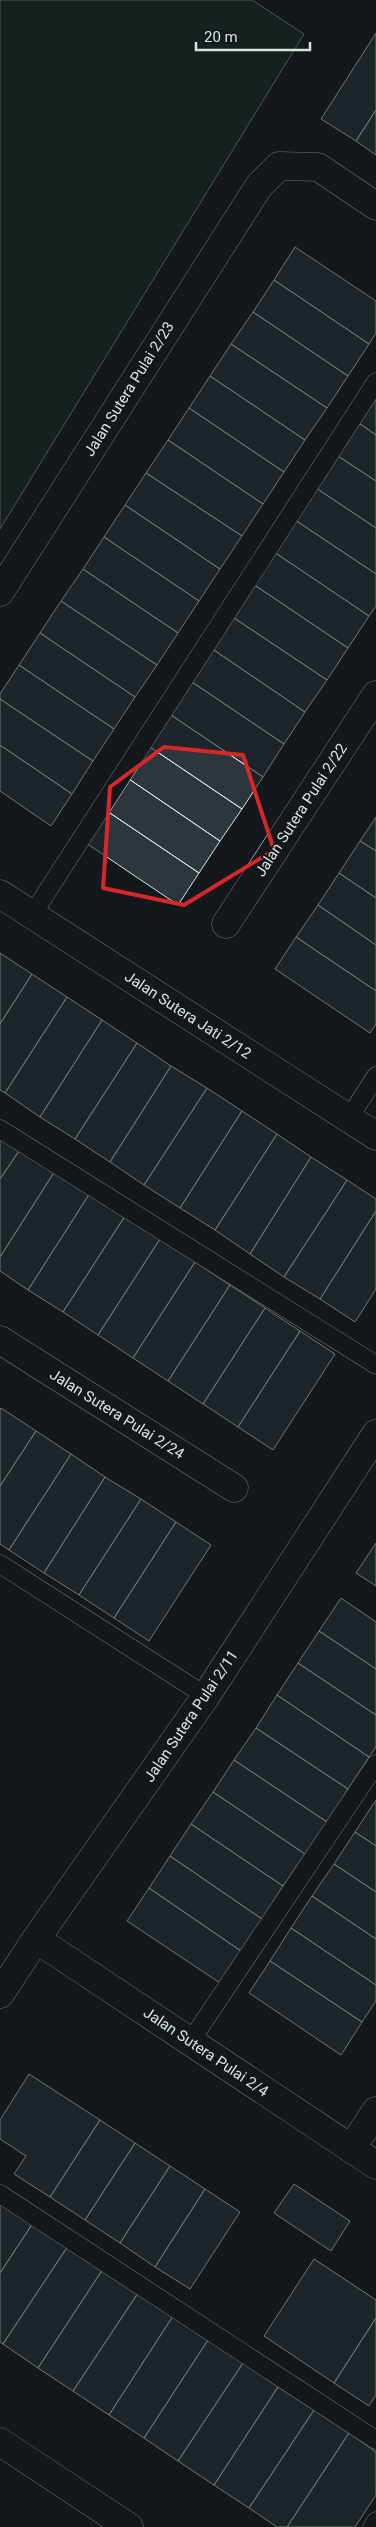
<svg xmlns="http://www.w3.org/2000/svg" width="376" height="2527" font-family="Roboto,sans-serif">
<rect width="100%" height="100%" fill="#14181c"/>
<path fill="#1a2d24" stroke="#939e99" d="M0 0H252L304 34 0 529Z"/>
<path fill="#2c363c" stroke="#d8e6dc" d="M376 33V110L356 141 321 119Z
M376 110V155L356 141Z
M295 247 376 301V333L369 344 274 280Z
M274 280 369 344 348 376 253 312Z
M253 312 348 376 327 408 231 344Z
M231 344 327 408 305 440 210 376Z
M210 376 305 440 284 472 189 408Z
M376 398V435L359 423Z
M189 408 284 472 263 504 168 440Z
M359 423 376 435V481L338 456Z
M168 440 263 504 242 536 146 473Z
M338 456 376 481V528L316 488Z
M146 473 242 536 220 569 125 505Z
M316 488 376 528V574L295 520Z
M125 505 220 569 199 601 104 537Z
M295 520 376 574V606L369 616 274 552Z
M104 537 199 601 178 633 83 569Z
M274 552 369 616 348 648 253 584Z
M83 569 178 633 157 665 61 601Z
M253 584 348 648 327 680 231 616Z
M61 601 157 665 135 697 40 633Z
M231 616 327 680 305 712 211 648Z
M40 633 135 697 114 729 19 665Z
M211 648 305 712 284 744 189 680Z
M19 665 114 729 93 761 0 699V694Z
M189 680 284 744 263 777 168 713Z
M0 699 93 761 72 794 0 745Z
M168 713 263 777 242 809 147 745Z
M0 745 72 794 51 826 0 791Z
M147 745 242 809 220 841 126 777Z
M126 777 220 841 199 873 104 809Z
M104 809 199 873 178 905 83 841Z
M376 817V851L360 841Z
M360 841 376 851V898L339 873Z
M339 873 376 898V945L318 905Z
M318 905 376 945V991L296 937Z
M296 937 376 991V1024L370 1033 275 969Z
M0 953 32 974 0 1024Z
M32 974 67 997 5 1093 0 1090V1024Z
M67 997 102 1020 40 1117 5 1093Z
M102 1020 137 1043 75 1139 40 1117Z
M137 1043 171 1066 110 1162 75 1139Z
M171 1066 207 1088 144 1185 110 1162Z
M207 1088 242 1111 180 1208 144 1185Z
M242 1111 277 1134 215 1230 180 1208Z
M0 1134 21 1148 0 1179Z
M277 1134 311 1157 250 1254 215 1230Z
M21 1148 55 1171 0 1257V1179Z
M311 1157 347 1180 284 1277 250 1254Z
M55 1171 90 1193 28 1290 0 1271V1257Z
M347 1180 376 1199V1211L320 1299 284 1277Z
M90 1193 125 1216 63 1312 28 1290Z
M376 1211V1289L355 1322 320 1299Z
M125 1216 160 1239 98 1335 63 1312Z
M160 1239 195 1262 133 1358 98 1335Z
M195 1262 230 1285 168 1381 133 1358Z
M230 1285 265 1308 203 1404 168 1381Z
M265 1308 300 1331 238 1427 203 1404Z
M300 1331 335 1354 273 1450 238 1427Z
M1 1408 36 1431 0 1486V1410Z
M36 1431 71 1454 9 1550 0 1544V1486Z
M71 1454 105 1477 44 1573 9 1550Z
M105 1477 141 1499 79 1595 44 1573Z
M141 1499 176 1522 114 1618 79 1595Z
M176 1522 211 1545 149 1641 114 1618Z
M376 1543V1586L356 1573Z
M341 1598 376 1622V1669L319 1631Z
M319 1631 376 1669V1715L298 1663Z
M298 1663 376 1715V1747L369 1757 277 1695Z
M277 1695 369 1757 348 1789 256 1728Z
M256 1728 348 1789 327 1822 234 1760Z
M234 1760 327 1822 305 1854 213 1792Z
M213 1792 305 1854 283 1886 191 1824Z
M376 1800V1846L355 1832Z
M191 1824 283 1886 262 1919 170 1856Z
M355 1832 376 1846V1892L334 1864Z
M170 1856 262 1919 241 1951 149 1888Z
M334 1864 376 1892V1939L312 1896Z
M149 1888 241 1951 220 1983 127 1921Z
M312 1896 376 1939V1985L291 1928Z
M291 1928 376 1985V2001L362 2022 270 1961Z
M270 1961 362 2022 341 2055 249 1993Z
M29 2074 100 2120 50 2197 14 2174 26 2156 0 2139V2120Z
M100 2120 135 2143 85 2220 50 2197Z
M135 2143 170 2166 120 2243 85 2220Z
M170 2166 205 2189 155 2267 120 2243Z
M294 2184 350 2221 331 2251 274 2213Z
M205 2189 240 2212 190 2289 155 2267Z
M0 2201 33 2223 0 2273Z
M33 2223 68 2246 3 2344 0 2342V2273Z
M68 2246 103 2269 38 2368 3 2344Z
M314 2259 376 2300V2318L334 2383 264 2336Z
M103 2269 138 2293 73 2391 38 2368Z
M138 2293 173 2316 109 2415 73 2391Z
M173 2316 208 2340 144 2438 109 2415Z
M376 2318V2395L369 2406 334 2383Z
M208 2340 243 2363 178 2461 144 2438Z
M243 2363 278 2387 214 2485 178 2461Z
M278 2387 314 2410 249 2508 214 2485Z
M314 2410 349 2433 287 2527H277L249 2508Z
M349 2433 376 2452V2495L355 2527H287Z"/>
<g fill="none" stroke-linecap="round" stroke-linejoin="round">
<g stroke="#d8e6dc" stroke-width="19">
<path id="lane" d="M32 915 376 382
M349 1118 376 1076
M0 1129 376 1365
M0 1564 206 1696
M190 2042 376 1764
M0 2194 376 2440
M372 2527 376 2521"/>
</g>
<g stroke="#d8e6dc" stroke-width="29">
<path id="street" d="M0 592 259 186 279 166 318 167 376 206
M0 894 376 1136
M226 924 376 695
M0 1340 234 1488
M36 1939 376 2165
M0 1994 36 1939 206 1696 376 1434
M351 2149 376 2111
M0 2442 129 2527"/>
</g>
<use href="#lane" stroke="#14181c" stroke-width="18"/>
<use href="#street" stroke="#14181c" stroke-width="28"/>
</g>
<path d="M0 0H376V2527H0ZM164 747 243 755 274 850 184 905 103 888 110 787Z" fill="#14181c" fill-opacity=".55" fill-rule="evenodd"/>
<path fill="none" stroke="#d62828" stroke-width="4" stroke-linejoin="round" d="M164 747 243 755 274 850 184 905 103 888 110 787Z"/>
<g text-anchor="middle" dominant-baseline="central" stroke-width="4" stroke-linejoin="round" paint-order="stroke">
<g font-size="15" fill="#d8e6dc" stroke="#14181c">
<text transform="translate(129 389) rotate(-58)">Jalan Sutera Pulai 2/23</text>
<text transform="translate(301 810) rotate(-57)">Jalan Sutera Pulai 2/22</text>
<text transform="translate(188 1015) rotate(33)">Jalan Sutera Jati 2/12</text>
<text transform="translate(117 1414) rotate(32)">Jalan Sutera Pulai 2/24</text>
<text transform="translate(191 1716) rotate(-56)">Jalan Sutera Pulai 2/11</text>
<text transform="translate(206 2052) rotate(34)">Jalan Sutera Pulai 2/4</text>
</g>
</g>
<path d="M196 42v8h114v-8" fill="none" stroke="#d8e6dc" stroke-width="2.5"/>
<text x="204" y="42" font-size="15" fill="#d8e6dc" stroke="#14181c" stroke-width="4" paint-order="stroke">20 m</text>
</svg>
